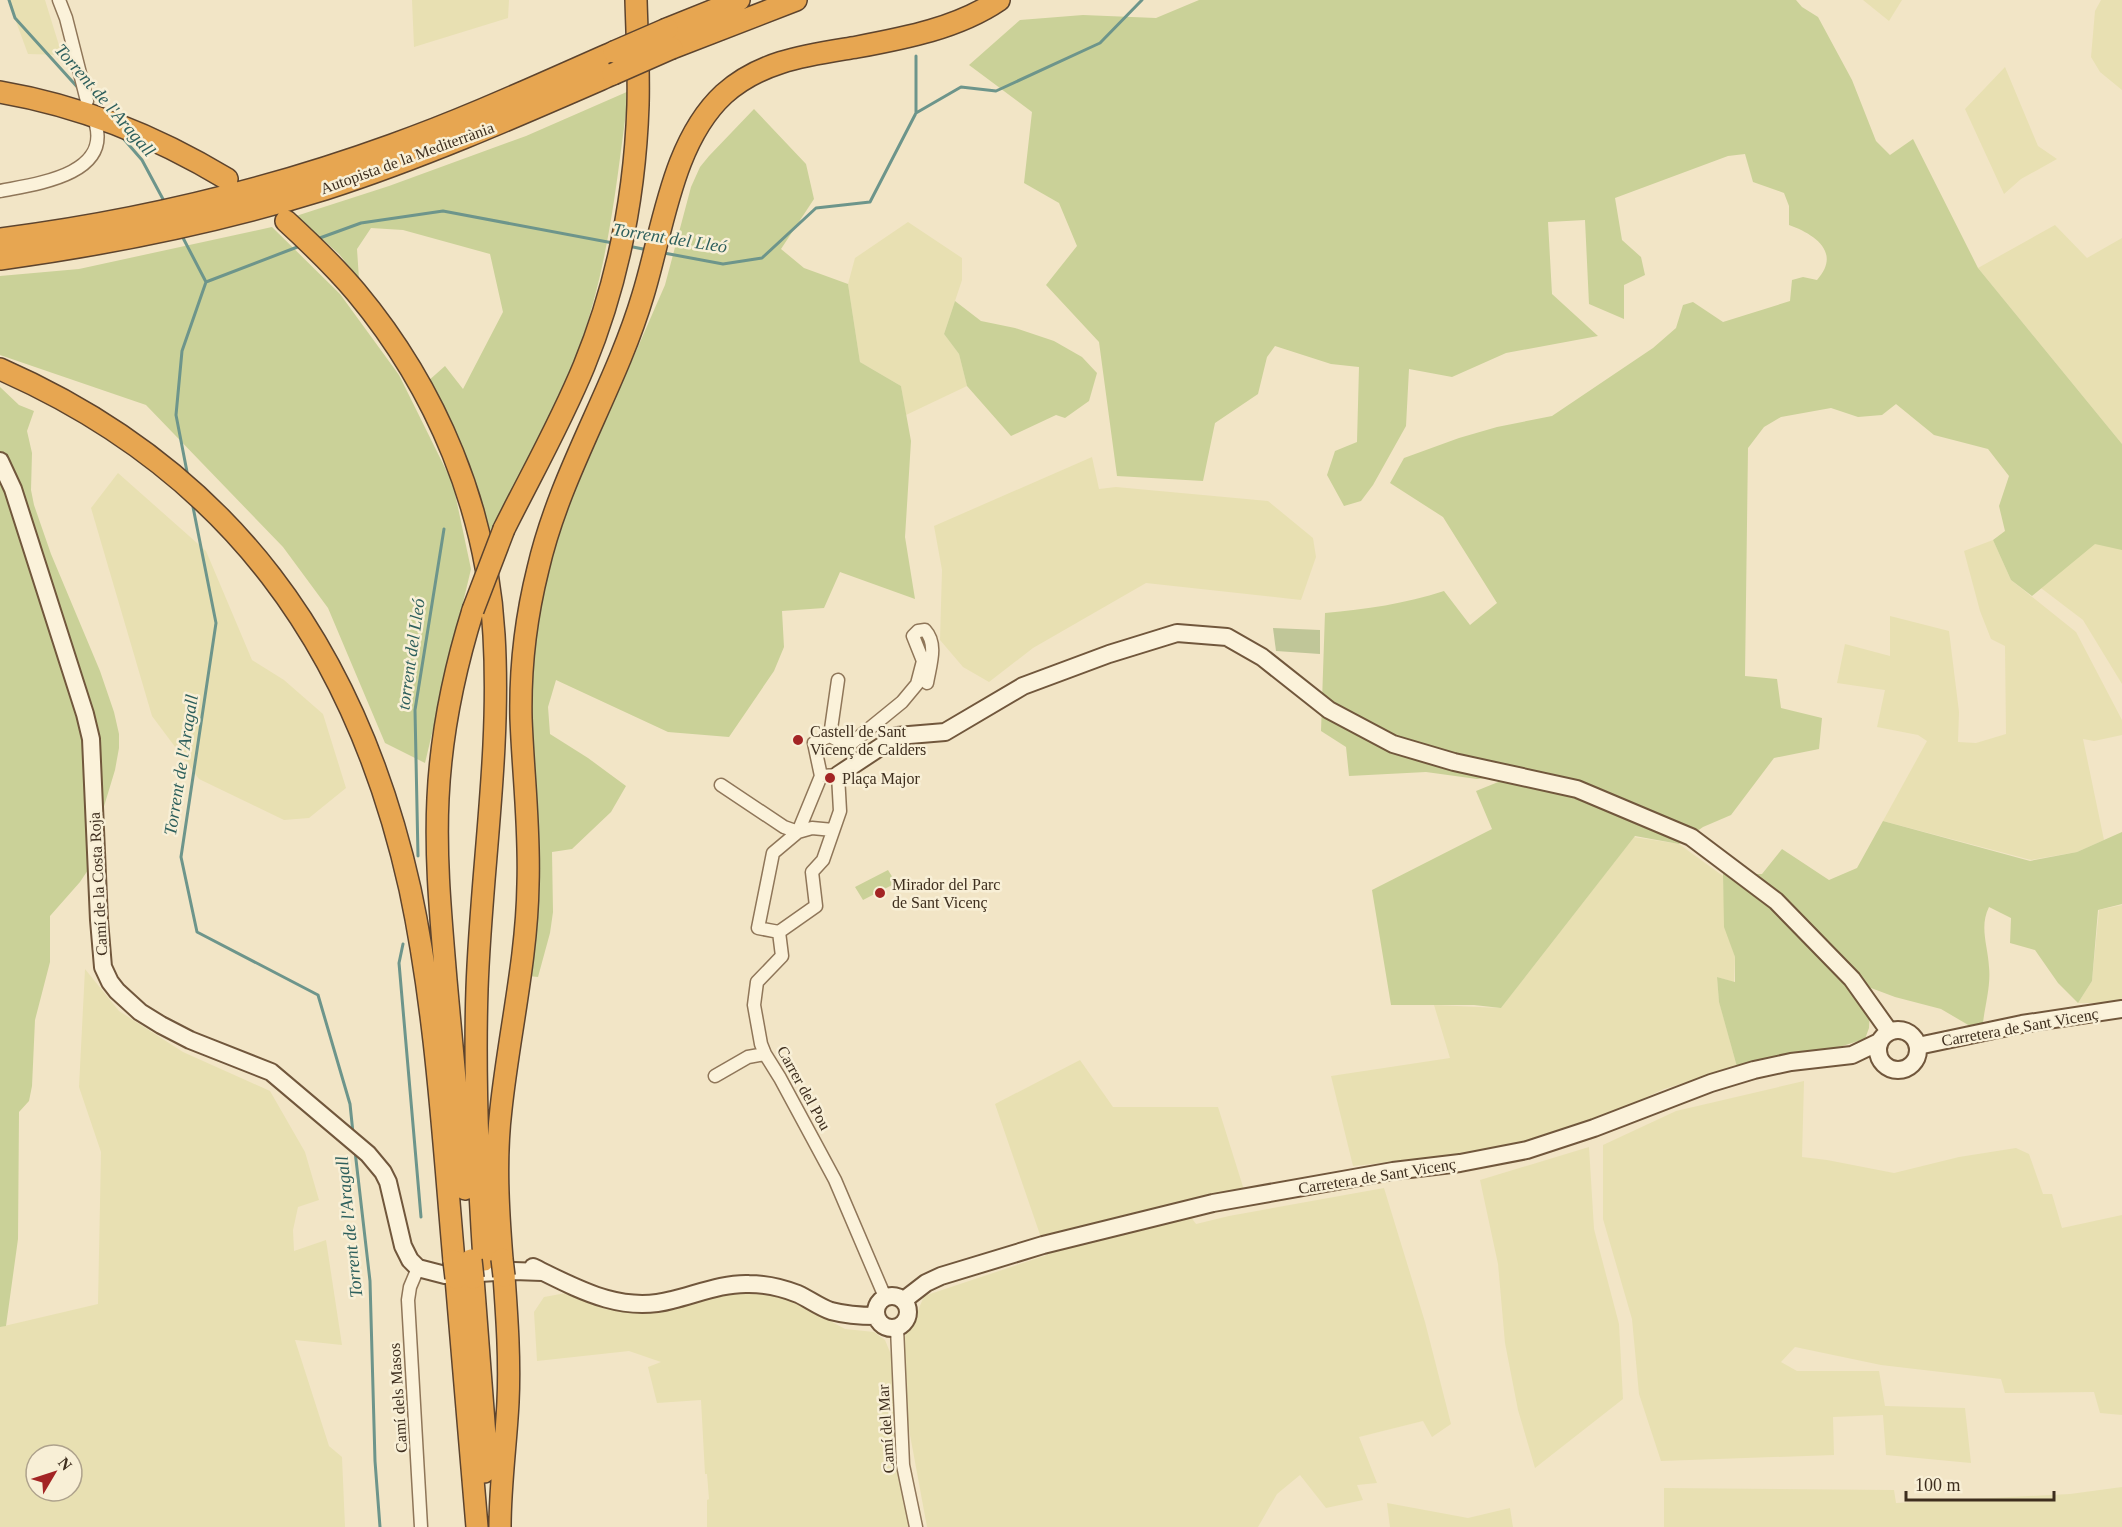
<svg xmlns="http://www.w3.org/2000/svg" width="2122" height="1527" font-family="'Times New Roman',serif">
<rect width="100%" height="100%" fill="#f2e5c6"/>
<path fill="#e8e0b2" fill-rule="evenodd" d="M8 0H45L62 55 28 54Z
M412 0H509L508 18 414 47Z
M1863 0H1902L1889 21Z
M2101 0H2122V90L2100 72 2091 57 2095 11Z
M2005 67 2038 146 2057 159 2021 179 2004 194 1965 109Z
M908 222 962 258V280L944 334 959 354 967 386 906 415 901 386 860 362 848 284 855 258Z
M2055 225 2087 258 2122 238V444L1978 268Z
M1092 457 1099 489 1116 487 1268 501 1313 538 1316 557 1301 600 1146 583 1033 648 989 682 963 667 940 640 942 570 934 526Z
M118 473 206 551 252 660 284 680 323 714 346 788 309 818 284 820 199 779 152 716 91 508Z
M1993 540 2011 580 2076 632 2122 720V735L2094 741 2083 739 2104 840 2077 852 2031 860 1883 821 1927 741 1918 735 1877 727 1885 690 1837 683 1845 644 1890 656V616L1949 631 1959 712 1958 742 1976 743 2006 734 2005 646 1991 639 1980 611 1964 551Z
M2093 540 2122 549V684L2083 620 2041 588Z
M1634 837 1679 844 1723 876 1725 926 1735 957 1734 982 1717 977 1719 1001 1737 1067 1664 1089 1595 1121 1523 1145 1480 1153 1353 1166 1331 1076 1450 1058 1434 1005 1501 1008Z
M2122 905V1003H2078L2092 981 2099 910Z
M85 969 119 1011 183 1052 270 1091 305 1152 319 1200 298 1207 293 1230 294 1251 326 1240 342 1345 295 1340 329 1446 342 1457 345 1527H0V1327L98 1304 101 1152 79 1087ZM36 1455H72V1491H36Z
M1080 1060 1113 1107H1218L1244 1190 1180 1202 1196 1224 1229 1216 1384 1188 1425 1322 1451 1424 1432 1437 1423 1421 1359 1437 1377 1483 1357 1485 1363 1500 1326 1508 1300 1475 1277 1494 1258 1527H927L908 1424 904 1338 915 1318 924 1296 1047 1255 995 1104Z
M1804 1081 1802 1157 1827 1160 1894 1173 1959 1157 2016 1148 2029 1154 2043 1194H2052L2062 1228 2122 1215V1415L2100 1413 2094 1392 2005 1393 2001 1379 1881 1365 1795 1347 1781 1362 1797 1371H1879L1885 1406 1965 1408 1971 1463 1886 1455 1883 1415 1833 1417 1834 1455 1661 1461 1639 1394 1632 1319 1603 1219V1145L1676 1111Z
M1589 1147 1594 1229 1619 1324 1623 1399 1535 1468 1518 1410 1505 1343 1498 1264 1480 1180Z
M751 1291 786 1297 845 1329 874 1332 885 1340 892 1357 900 1468 910 1527H707V1500L709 1499 707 1474H705L701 1400 657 1403 648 1367 661 1362 629 1351 537 1361 534 1312 544 1297 566 1293 591 1301 646 1310 671 1309 721 1295Z
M2122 1487V1527H1664V1488L1894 1490 1896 1503 2070 1494Z
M1387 1503 1468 1518 1510 1508 1513 1527H1390Z"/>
<path fill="#cad198" d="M1199 0H1796L1802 7 1818 17 1852 80 1876 141 1890 155 1913 139 1978 268 2122 444V550L2095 544 2032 596 2011 580 1993 540 2005 531 1999 506 2009 476 1988 449 1934 435 1896 404 1882 415 1858 417 1831 408 1781 417 1764 427 1748 448 1745 676 1777 679 1781 708 1822 718 1819 749 1774 758 1731 815 1703 827 1679 844 1635 836 1501 1008 1474 1005H1391L1372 890 1492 829 1476 791 1513 776 1477 779 1426 772 1349 776 1346 747 1321 731 1325 613C1366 609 1405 604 1444 591L1470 625 1497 603 1443 517 1390 483 1404 458 1459 438 1497 427 1552 416 1653 348 1676 328 1683 305 1693 302 1723 322 1790 301 1792 280 1803 277 1817 280C1842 252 1814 234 1789 225V206L1784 193 1753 182 1745 154 1728 156 1615 198 1622 240 1641 257 1645 275 1624 285V319L1589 304 1585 220 1548 222 1552 294 1598 336 1506 353 1452 377 1409 369 1406 426 1373 485 1361 501 1344 506 1327 475 1335 451 1357 442 1359 367 1331 364 1275 346 1267 357 1258 394 1215 423 1203 481 1117 476 1099 342 1046 285 1077 246 1059 203 1024 183 1032 112 969 65 1020 20 1083 15 1156 18Z
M629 91C621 147 615 207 603 262 583 357 543 451 489 532L458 438 427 382 445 366 463 389 503 312 490 254 403 230 371 228 357 249 359 279 339 254 296 216 389 186 526 136Z
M754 109 806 164 814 199 781 249 804 268 848 284 860 362 901 386 911 441 905 537 915 599 840 572 824 608 782 611 784 647 774 671 729 737 668 732 556 680 548 707 550 734 588 758 626 786 611 812 572 849 552 852 553 912 550 933 538 977 528 976 538 896 528 698 538 615 556 532 600 426 623 381 665 285 691 187 700 167 709 156Z
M272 227 340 294 399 375 453 484 471 569 425 763 385 743 328 608 283 547 146 405 0 355V276L79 269Z
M955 301 981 321 1015 328 1054 341 1082 357 1097 373 1089 401 1065 418 1056 415 1011 436 967 386 959 354 944 334Z
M0 387 19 405 34 411 27 431 32 453 31 490 34 505 51 554 100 671 114 712 119 734V748L115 770 102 813 96 858 80 882 50 916V962L35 1020 32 1086 29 1101 19 1112 18 1239 6 1326 0 1327Z
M1883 821 2030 861 2077 852 2122 832V904L2098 910 2092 981 2078 1003 2058 983 2035 950 2010 943 2011 918 1989 907C1979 927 1988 946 1989 967 1991 985 1985 1005 1983 1023L1970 1026 1941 1009 1895 997 1871 988 1869 1028 1865 1039 1839 1047 1785 1055 1737 1067 1719 1002 1717 977 1735 982V957L1724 927 1723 874H1762L1782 849 1829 880 1857 868Z
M888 870 896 883 863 900 855 887Z"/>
<path fill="#c0c698" d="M1273 628 1320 630V654L1276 651Z"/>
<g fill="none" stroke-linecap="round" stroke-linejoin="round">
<path stroke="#6d958b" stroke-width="3" d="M9 0 15 18 80 90
M916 113V56
M122 137 142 160 164 201
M181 234 206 282 182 351 176 415 188 477
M317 239 361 223 443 211 613 243
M628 246 648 250
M664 253 723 264 762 258 816 208 870 202 916 113 961 87 996 91 1100 43 1142 0
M206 282 300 246
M193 507 216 623 181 857 197 932 318 995 350 1104 353 1133
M418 856 415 710 444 529
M403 944 399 963 421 1217
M355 1151 370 1281 375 1461 380 1527"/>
<g stroke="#8f7659" stroke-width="15">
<path id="street" d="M59 0 66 18 87 101
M0 191C34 184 109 176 96 125
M830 736 848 746 902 702 917 684 923 661 913 636 918 631 925 630C938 644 930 665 927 683
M830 736 838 680
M821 776 814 743 830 736
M721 785 784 827 798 832
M798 832 812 828 833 830
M779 932 782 956 757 982 754 1005 761 1044 765 1054 780 1078 835 1180 885 1297
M779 932 816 906 812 872 823 860 840 811 838 775 821 776
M779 932 758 928 773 853 798 832 821 776
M715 1076 748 1057 765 1054
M418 1268 410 1287 408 1300 421 1527
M897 1328 903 1465 916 1527"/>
</g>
<g stroke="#71573c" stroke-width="20">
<path id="secondary" d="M0 461 13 489 85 714 91 739 99 920 103 967 110 982 117 991 140 1012 161 1025 190 1040 271 1072 368 1154 383 1172 388 1182 403 1246 410 1260 418 1268 445 1275 514 1271 542 1272
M838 775 897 736 945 732 1023 686 1109 654 1177 633 1227 637 1262 657 1329 710 1393 744 1454 762 1577 789 1691 837 1776 901 1852 979 1889 1031
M1878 1050a20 20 0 1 1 40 0a20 20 0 1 1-40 0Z
M1918 1046 2022 1024 2122 1009
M533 1267C578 1289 621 1314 672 1300 697 1294 723 1283 749 1284 764 1284 783 1288 798 1294 809 1299 819 1307 831 1311 846 1315 861 1316 876 1316
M876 1312a16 16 0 1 1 32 0a16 16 0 1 1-32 0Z
M904 1300 926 1283 941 1276 1043 1245 1213 1203 1393 1171 1460 1163 1527 1150 1594 1128 1711 1083 1754 1070 1791 1062 1852 1055 1879 1042"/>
</g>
<g stroke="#5d442e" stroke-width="24">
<path id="highway" d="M667 29 739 0
M672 48 796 0
M0 92C82 106 156 136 227 179
M286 221C311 244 335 267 356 292 437 389 487 510 494 635 501 753 481 871 477 989 474 1079 478 1169 484 1260
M0 239C134 222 265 191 392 145 468 118 541 84 614 52
M0 259C110 244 219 222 325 189 424 157 519 115 613 74
M0 369C230 470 356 647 410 889 436 1011 443 1137 454 1261
M504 529C531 475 561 422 584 366 618 283 635 194 638 105 639 70 637 35 636 0
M465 1189C459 1120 453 1050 446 980 441 919 435 859 438 798 441 734 454 671 473 610
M502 1259C498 1209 495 1159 501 1109 509 1034 527 959 528 884 530 829 523 773 521 718 520 668 526 617 538 569 560 473 615 389 643 295 663 230 672 142 724 94 762 60 809 55 857 47 905 38 958 28 999 0
M456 1278 477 1527
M473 1278 485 1436 484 1472
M500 1527C500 1485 506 1443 508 1402 510 1360 507 1318 504 1276"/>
</g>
<use href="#street" stroke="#fbf2da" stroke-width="12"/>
<use href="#secondary" stroke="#fbf2da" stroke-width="16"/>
<use href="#highway" stroke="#e7a651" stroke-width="21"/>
<g stroke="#5d442e" stroke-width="24" stroke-linecap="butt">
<path id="highway-bridge" d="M614 52 667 29
M613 74 672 48
M473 610 504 529
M502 1259 504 1276
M471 1260 473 1278
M454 1261 456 1278"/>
</g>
<use href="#highway-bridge" stroke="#e7a651" stroke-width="21"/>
</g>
<g fill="#a32424" stroke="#f8efd6" stroke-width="2">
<circle cx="798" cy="740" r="6"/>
<circle cx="830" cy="778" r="6"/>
<circle cx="880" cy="893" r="6"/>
</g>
<g text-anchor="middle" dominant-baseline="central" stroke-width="5" stroke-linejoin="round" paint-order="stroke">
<g font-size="16" fill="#3e2e1e" stroke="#f8efd6">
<text transform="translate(407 158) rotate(-20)">Autopista de la Mediterrània</text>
<text transform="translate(98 884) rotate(-93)">Camí de la Costa Roja</text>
<text transform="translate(2020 1027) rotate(-10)">Carretera de Sant Vicenç</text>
<text transform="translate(804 1088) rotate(61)">Carrer del Pou</text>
<text transform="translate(1377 1176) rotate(-9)">Carretera de Sant Vicenç</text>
<text transform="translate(398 1398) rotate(-94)">Camí dels Masos</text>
<text transform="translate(886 1429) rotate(-94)">Camí del Mar</text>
</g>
<g font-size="16" fill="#3e2e1e" stroke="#f8efd6" text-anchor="start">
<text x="810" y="731">Castell de Sant<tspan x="810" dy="18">Vicenç de Calders</tspan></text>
<text x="842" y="778">Plaça Major</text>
<text x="892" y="884">Mirador del Parc<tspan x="892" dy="18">de Sant Vicenç</tspan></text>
</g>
<g font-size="18" font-style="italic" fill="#2d5f5c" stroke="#f8efd6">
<text transform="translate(105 100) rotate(49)">Torrent de l'Aragall</text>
<text transform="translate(670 238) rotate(9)">Torrent del Lleó</text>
<text transform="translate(411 654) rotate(-82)">torrent del Lleó</text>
<text transform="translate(181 765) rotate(-81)">Torrent de l'Aragall</text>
<text transform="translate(349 1227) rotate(-96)">Torrent de l'Aragall</text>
</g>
</g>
<g transform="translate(54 1473) rotate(51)"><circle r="28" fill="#f8efd6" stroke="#aea28c" stroke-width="1.5"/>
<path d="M0-4.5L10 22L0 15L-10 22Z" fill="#a32424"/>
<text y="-9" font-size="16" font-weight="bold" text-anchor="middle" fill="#3e2e1e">N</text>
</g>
<path d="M1906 1491v9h148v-9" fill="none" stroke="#3e2e1e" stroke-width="3"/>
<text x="1915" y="1491" font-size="18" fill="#3e2e1e" stroke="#f8efd6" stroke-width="4.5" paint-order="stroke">100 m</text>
</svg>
